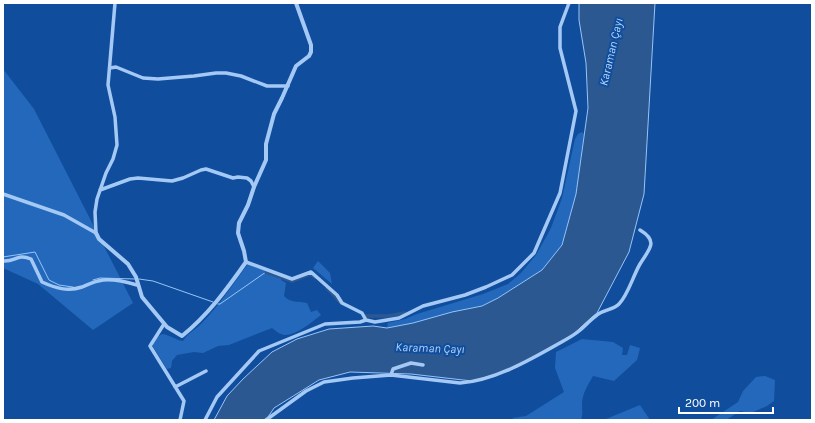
<svg xmlns="http://www.w3.org/2000/svg" width="815" height="423" font-family="Karla,sans-serif">
<rect width="100%" height="100%" fill="#104e9d"/>
<path fill="#2368bb" d="M3 69 34 109 133 303 93 330 38 284 3 268Z
M582 132 584 134 576 194 562 245 542 270 498 298 482 306 452 312 413 323 387 328 388 323 405 319 417 314 483 294 508 284 521 273 536 255 551 228 562 198 575 139 578 134Z
M318 261 330 273 332 284 313 268Z
M248 264 281 276V280L286 283 284 296C290 303 298 301 307 303L311 312 317 310 321 315C312 322 292 339 281 334 278 333 275 330 272 328L229 345 218 346 203 353 194 352 177 355 172 361 171 368 167 369 152 345 156 338 162 334C171 335 175 340 183 341 188 333 195 330 201 324 219 306 233 284 248 264Z
M582 339 613 342 623 348 622 355H627L630 345 640 348 637 360 614 381 593 376C588 385 582 394 582 404 582 410 583 414 581 420H512L513 418 526 416 564 392 555 368 556 352Z
M765 376 775 380 774 401 767 406 751 413 740 411 726 420H711L738 402 743 391 756 377Z
M640 405 650 420H602L606 419Z"/>
<path fill="#2c5892" stroke="#97c4f8" d="M579 3H655L644 194 629 252 597 313 570 337 509 371 472 381 411 374 350 372 319 380 274 408 266 420H214L227 396 243 379 272 352 297 339 329 329 373 326 387 328 413 323 452 312 482 306 498 298 542 270 562 245 576 194 588 108 586 63 579 20Z"/>
<g fill="none" stroke-linecap="round" stroke-linejoin="round">
<path stroke="#97c4f8" stroke-width="1" d="M3 257 35 252 49 280 59 285 73 287
M139 279 153 281 213 302
M93 280 100 278 135 279
M218 304H220L266 272"/>
<path stroke="#2c5892" stroke-width="3.5" d="M266 272 292 281 310 274 315 277
M327 288 341 303
M366 316H388L405 313"/>
<path stroke="#a5c9f5" stroke-width="3.5" d="M110 68 116 67 143 78 158 79 194 76 216 73H226L241 76 267 86H288
M100 190 130 179 138 178 172 181 183 178 201 170 206 169 233 178 238 177 247 178 251 181 254 187
M3 194 64 215 96 233
M96 233 95 212 97 199 106 173 113 159 117 145 115 117 108 85 115 3
M3 261C16 262 17 253 31 259L42 282C55 288 68 292 82 287 89 284 95 281 103 280 114 279 127 282 137 285
M246 262 292 279 311 272 337 295 342 303 362 313 366 320 375 322 399 318 423 306 465 295 486 287 512 275 534 253 560 193 576 111 560 48V27L569 3
M164 324 150 346 184 401 180 420
M391 375 393 369 411 363 423 365
M175 387 206 371
M205 420 217 397 259 351 325 324 360 322 366 320
M266 420 306 391 324 382 353 378 391 375 460 383C493 381 530 360 558 344 565 340 573 336 579 331 585 326 590 320 597 315 603 310 613 310 619 304 628 295 633 276 640 264 648 250 660 242 640 230"/>
<path stroke="#a5c9f5" stroke-width="4" d="M96 233 99 239 128 264 136 277 142 297 167 327 182 336C208 315 227 289 246 262L244 251 238 233 239 223 248 205 254 187 266 160V144L274 114 282 98 296 66 309 56 311 52V45L296 3"/>
</g>
<g text-anchor="middle" dominant-baseline="central" stroke-width="4" stroke-linejoin="round" paint-order="stroke">
<g font-size="12" font-style="italic" fill="#b2d3fb" stroke="#104e9d">
<text transform="translate(611 52) rotate(-77)">Karaman Çayı</text>
<text transform="translate(430 348) rotate(2)">Karaman Çayı</text>
</g>
</g>
<rect width="815" height="423" fill="none" stroke="#ffffff" stroke-width="8"/>
<path d="M679 407v6h94v-6" fill="none" stroke="#ffffff" stroke-width="2"/>
<text x="685" y="407" font-size="12" fill="#ffffff" stroke="#104e9d" stroke-width="3" paint-order="stroke">200 m</text>
</svg>
